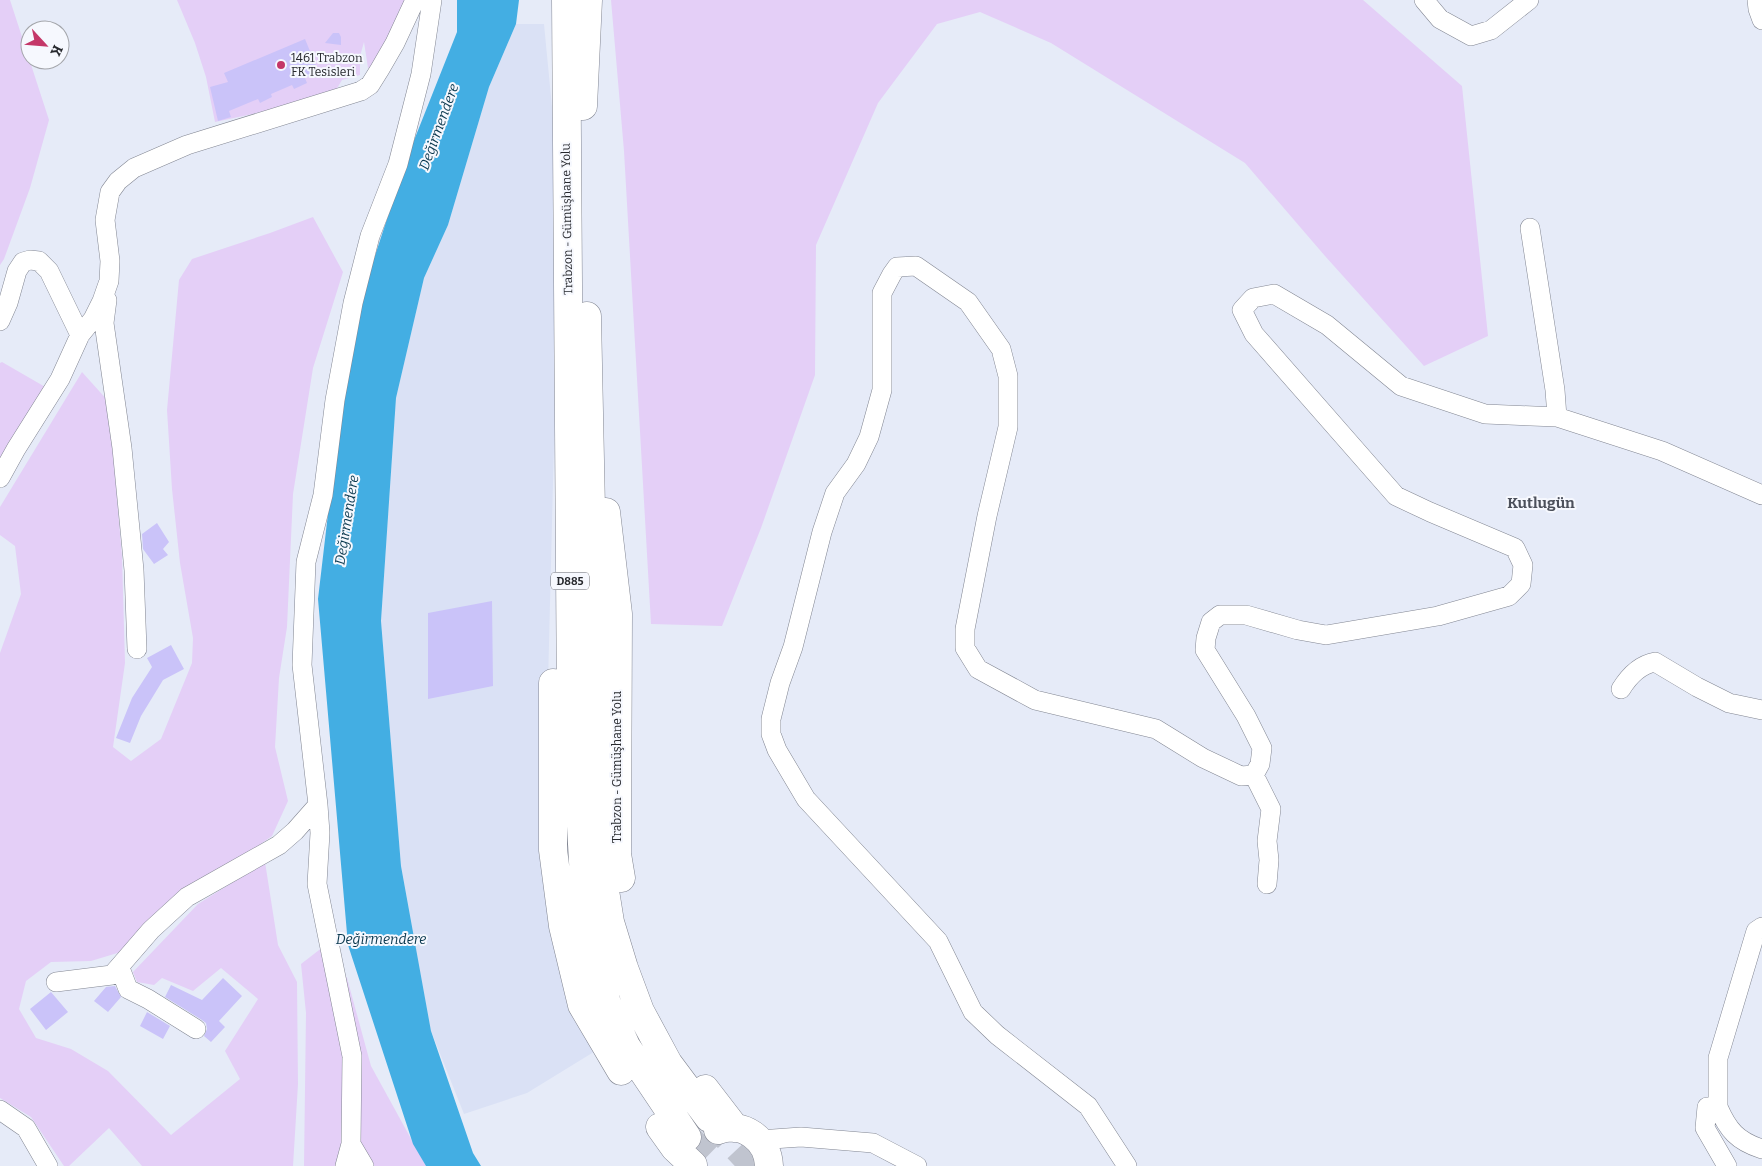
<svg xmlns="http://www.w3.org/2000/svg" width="1762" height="1166" font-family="Bitter,serif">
<rect width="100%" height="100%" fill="#e6ebf8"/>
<path fill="#dae1f5" d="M516 24H544L558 170 554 442 548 684V799L597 1050 527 1093 464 1114 431 1031 401 866 381 621 396 398 424 278 448 225 489 87Z"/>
<path fill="#e4cff7" d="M0 0H10L49 120 30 188 4 259 0 265Z
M177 0H410L379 64 368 68 364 42 360 56V75L342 80 336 90 322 99 215 122 206 77 195 43Z
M611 0H1363L1462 86 1488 336 1424 366 1325 256 1245 163 1051 43 980 12 937 24 878 103 816 245 815 375 761 528 722 626 651 624 624 151Z
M313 217 343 272 313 368 293 494 287 627 279 678 275 747 288 801 272 836 230 866 124 951 91 961 51 962 26 981 19 1009 36 1038 71 1049 108 1071 171 1135 240 1079 225 1051 258 999 221 968 193 991 162 978 154 985 137 982 133 972 198 904 265 862 278 945 297 982 298 1084 293 1166H142L109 1128 69 1166H64L31 1117 0 1098V653L21 594 15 546 0 535V507L82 372 109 402 122 557 125 663 113 747 131 761 161 739 192 663 193 638 180 563 172 489 167 410 179 280 192 259 270 233Z
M2 362 47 388 0 465V363Z
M323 947 347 978 371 1066 426 1166H304L306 1013 301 964Z"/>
<path fill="#43aee3" d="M457 0H519L516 24 489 87 448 225 424 278 396 398 381 621 401 866 431 1031 473 1153 481 1166H426L413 1144 348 945 318 599 349 335 407 158 457 32Z"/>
<path fill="#cac3f9" d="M333 33H339L341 37V45L325 43Z
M305 39 319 73 305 78 307 83 294 89 292 85 271 94 272 97 260 103 258 99 229 111 231 117 218 121 210 87 228 82 224 73Z
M157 523 169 542 163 549 168 555 154 564 143 549 142 534Z
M492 601 493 686 428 699V613Z
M171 645 184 669 163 680 141 716 130 743 116 738 132 698 152 667 147 658Z
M223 978 242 996 219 1021 225 1027 211 1042 204 1036 207 1029 206 1023 202 1020 165 997 171 985 202 1000Z
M115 986 121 997 108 1012 94 1001 106 987Z
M51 992 68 1012 46 1030 30 1009Z
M147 1012 170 1026 163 1039 140 1026Z"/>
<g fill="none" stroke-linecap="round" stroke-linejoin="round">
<path stroke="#c0c4cf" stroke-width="28" stroke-dasharray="28 14" stroke-linecap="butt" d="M709 1118 754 1166
M687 1137 717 1166"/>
<g stroke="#828692" stroke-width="20">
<path id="minor" d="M1424 0 1440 19 1471 36 1491 30 1529 0
M1757 0 1758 9 1762 20
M1530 228 1555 390 1557 417
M107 300 104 323 122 448 134 570 137 649
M0 321 8 303 17 271 23 262 30 260 39 261 49 271 80 335
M0 478 16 449 60 379 80 335 93 319 102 301 109 281 110 261 105 220 110 192 118 181 134 168 187 145 361 91 370 85 380 69 395 43 415 0
M1621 689C1629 676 1639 665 1655 662L1697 687 1729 703 1762 710
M1254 775 1271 809 1267 841 1269 860 1267 884
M318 805 320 833 317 884 352 1056 351 1144 364 1166
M120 968 128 989 148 999 196 1029
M56 982 112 975 151 930 187 897 279 845 295 831 318 805 302 665 306 562 323 495 335 400 353 303 370 236 398 164 421 74 432 0
M1718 1107V1058L1756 931 1762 927
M0 1110 26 1128 48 1166
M759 1140 801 1137 873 1143 917 1166
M345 1166 351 1144
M1127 1166 1088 1106 997 1035 973 1012 938 941 806 799 777 750 771 734V719L780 683 793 647 822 532 835 493 856 464 869 437 882 390V293L892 274 897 267 916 266 968 302 1001 349 1008 376V427L987 516 965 629V648L978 669 1035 700 1156 729 1203 758 1241 776 1254 775 1260 764 1262 748 1246 716 1205 650 1206 638 1211 622 1220 615H1246L1298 630 1326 635 1438 616 1509 596 1521 584 1523 565 1515 548 1430 512 1396 496 1254 334 1242 310 1253 298 1274 294 1327 325 1401 386 1485 414 1557 417 1662 451 1762 495
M1727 1166 1705 1128 1707 1107H1718C1728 1130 1737 1141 1762 1149"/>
</g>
<g stroke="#828692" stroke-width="29">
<path id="highway" d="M566 0 571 709 581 826 586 914 606 1001 626 1046 687 1137
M583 106 588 0
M587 316 598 847 610 922 624 968 640 1011 668 1063 709 1118
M606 512 618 614 617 854 621 878
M553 683V850L563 926 582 1005 621 1071
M705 1089 735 1128
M660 1127 675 1148 693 1165
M718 1130C743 1121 768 1139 769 1166"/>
</g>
<use href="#minor" stroke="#fff" stroke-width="19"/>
<use href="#highway" stroke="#fff" stroke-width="28"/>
</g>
<circle fill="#c43768" stroke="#f6f8fe" stroke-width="2" cx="281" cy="65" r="5"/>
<g text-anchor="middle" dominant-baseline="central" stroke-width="4" stroke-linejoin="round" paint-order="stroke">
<rect fill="#f6f8fe" stroke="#64666c" stroke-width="1" x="551" y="572.5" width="38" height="17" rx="4"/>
<g font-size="11" font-weight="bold" fill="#26282d">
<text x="570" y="581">D885</text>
</g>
<g font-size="12" fill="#26282d" stroke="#f6f8fe" text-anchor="start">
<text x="291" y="58">1461 Trabzon<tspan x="291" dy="14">FK Tesisleri</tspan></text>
</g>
<g font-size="12" fill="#26282d" stroke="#f6f8fe">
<text transform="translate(567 219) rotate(-91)">Trabzon - Gümüşhane Yolu</text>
<text transform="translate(617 767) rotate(-90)">Trabzon - Gümüşhane Yolu</text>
</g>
<g font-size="14" font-style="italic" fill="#0a384e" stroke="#f6f8fe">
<text transform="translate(439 127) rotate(-70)">Değirmendere</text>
<text transform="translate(347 520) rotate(-81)">Değirmendere</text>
<text x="381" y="939">Değirmendere</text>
</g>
<g font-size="15" font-weight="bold" fill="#4c505b" stroke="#f6f8fe">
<text x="1541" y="503">Kutlugün</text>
</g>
</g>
<g transform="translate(45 45) rotate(116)"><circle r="24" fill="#f6f8fe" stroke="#a3a5aa"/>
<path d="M0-4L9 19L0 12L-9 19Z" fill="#c43768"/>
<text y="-8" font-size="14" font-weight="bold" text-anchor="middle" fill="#26282d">K</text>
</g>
</svg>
